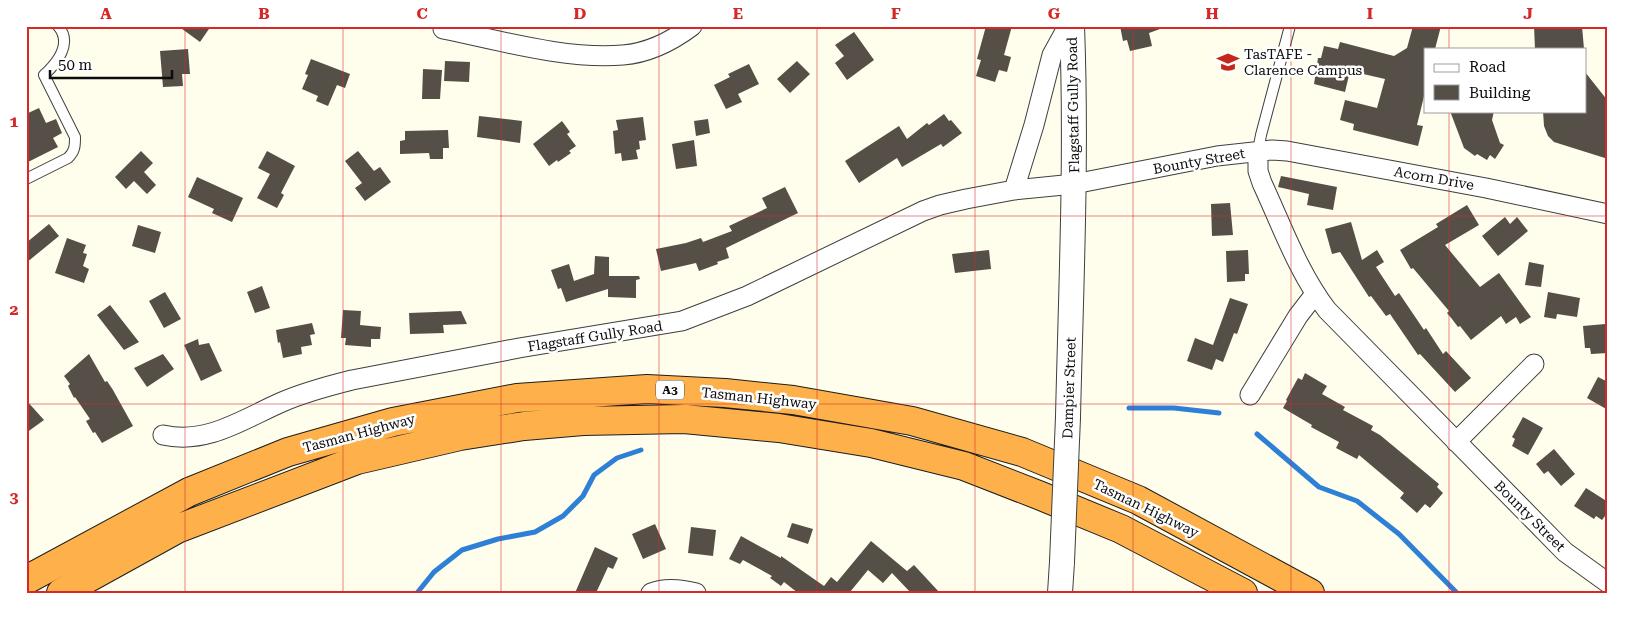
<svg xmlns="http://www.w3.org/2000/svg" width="1634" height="619" viewBox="0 0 1634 619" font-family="'Roboto Serif',serif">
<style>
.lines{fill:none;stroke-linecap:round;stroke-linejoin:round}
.stream{stroke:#2e7fd6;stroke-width:5}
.building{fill:#554f48}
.service-casing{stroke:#3f3f3f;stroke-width:12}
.minor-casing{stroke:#3f3f3f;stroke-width:21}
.tertiary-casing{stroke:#3f3f3f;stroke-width:26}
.motorway-casing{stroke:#1d1d1d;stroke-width:30}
.service{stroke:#fff;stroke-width:10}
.minor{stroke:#fff;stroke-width:19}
.tertiary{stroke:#fff;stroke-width:24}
.motorway{stroke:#feb14a;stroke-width:28}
.tertiary-bridge-casing{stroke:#3f3f3f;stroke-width:26;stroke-linecap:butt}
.tertiary-bridge{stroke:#fff;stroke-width:24}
.grid{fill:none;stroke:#d62828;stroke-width:1;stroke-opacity:0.55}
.labels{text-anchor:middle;stroke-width:5;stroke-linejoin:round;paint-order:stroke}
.shield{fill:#fff;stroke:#555;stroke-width:1}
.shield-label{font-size:12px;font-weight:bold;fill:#0c0c0c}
.poi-label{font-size:14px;fill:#0c0c0c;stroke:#fff;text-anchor:start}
.street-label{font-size:14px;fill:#0c0c0c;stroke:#fff}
.neatline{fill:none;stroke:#d62828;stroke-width:2}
.grid-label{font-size:16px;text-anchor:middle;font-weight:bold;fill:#d62828}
</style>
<rect width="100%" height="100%" fill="#fffdeb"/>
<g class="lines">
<path class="stream" d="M1129,408H1174L1219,413
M1257,434L1319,487L1357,501L1399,534L1457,593
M417,593L434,572L462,550L498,539L535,532L563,516L583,496L594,475L617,458L641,450"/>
</g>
<path class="building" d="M178,26H211L200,42Z
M986,26H1012L1004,55L1011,57L1007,72L999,70L995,82L976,76L981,60L977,59Z
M1120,26H1160V29L1149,33L1152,46L1130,51L1127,40L1123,41Z
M1413,26H1441L1435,49H1425V92L1417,125L1423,126L1418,146L1353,130L1354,124L1340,120L1345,100L1377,108L1385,79L1350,71L1345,92L1314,84L1318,58H1321L1324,46L1338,49L1340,42L1394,56L1407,48Z
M1534,26H1582L1584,49H1535Z
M854,32L874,60L847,80L835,63L844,56L835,45Z
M188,49L190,74H182L183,86L163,87L160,51Z
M311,59L350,74L345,88L337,85L328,106L316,101L318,96L302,89L308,75L305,74Z
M445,61L470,62L469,82L444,81Z
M797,61L810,74L790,93L777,79Z
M749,64L759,84L738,94L742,102L726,109L714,85L730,77L728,74Z
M423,69L442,70L440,99H422Z
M1585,72L1608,101V159L1554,142L1548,136L1544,126L1543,111H1585Z
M39,108L46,123L56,119L62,133L53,138L58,147L26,163V114Z
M1450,111H1494L1492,120L1500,143L1504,145L1495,159L1490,155L1487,160L1477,154L1475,156L1464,148Z
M944,114L949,121L951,120L962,133L943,147L941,144L902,167L897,158L859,183L845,161L899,126L907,139L927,123L929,125Z
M479,116L522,121L520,143L477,137Z
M643,117L646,140L639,141L640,149L636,150L638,159L622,161L621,153L615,154L613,131L618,130L616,120Z
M708,119L710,133L696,136L694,121Z
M562,121L570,132L567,134L576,146L569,151L571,153L558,162L557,160L549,166L533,144Z
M448,130L449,148H443V159H430L429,153L400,154V141L405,140V131Z
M694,140L697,166L676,169L672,144Z
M141,151L153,163L144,172L156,185L147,194L134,181L126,189L115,177Z
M267,151L295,166L281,193L284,195L277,208L257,198L270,174L258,168Z
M358,151L374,171L380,167L391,182L365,201L355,188L362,183L345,161Z
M1281,176L1337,187L1333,210L1307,205L1309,194L1278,187Z
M197,177L243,198L232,222L212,213L214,209L188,197Z
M785,187L798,213L726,248L729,258L717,262L718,264L699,271L696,263L661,271L656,249L686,243L701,238L703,242L732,231L729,226L767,208L762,198Z
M1230,203L1233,235L1212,236L1211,204Z
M1467,205L1479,225L1445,245L1480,287L1499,273L1531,317L1520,324L1516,317L1506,324L1501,316L1471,340L1460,326L1458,327L1452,319L1447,313L1449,311L1413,268L1411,269L1400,250L1438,227L1436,224Z
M1505,217L1510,224L1517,217L1528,231L1498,256L1482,236Z
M1351,222L1362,260L1377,250L1384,262L1376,267L1395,296L1399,293L1424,330L1426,328L1443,354L1446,351L1471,378L1455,392L1420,354L1418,355L1390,314L1386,316L1371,296L1369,297L1340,252L1332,254L1325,229Z
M49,224L59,236L26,263V243Z
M138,225L161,232L155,253L132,246Z
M67,238L86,245L83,253L87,254L83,266L89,269L84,283L55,273Z
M989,250L991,269L955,273L952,254Z
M1248,250L1249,274H1245V281L1227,282L1226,251Z
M595,256L609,257V276H639L640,279L636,280V298L608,297V289L566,302L561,288L558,289L551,270L569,264L574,281L594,274Z
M1529,262L1544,265L1541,287L1525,285Z
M262,286L270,308L255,313L247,292Z
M165,292L181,319L164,328L149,301Z
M1548,292L1580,298L1577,317L1557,314L1556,319L1544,317Z
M1230,298L1248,304L1237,334L1234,333L1223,362L1216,359L1212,370L1187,361L1195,338L1213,345Z
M110,305L139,342L124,350L97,315Z
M343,310L361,311L360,325L381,327L380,339H371V347L345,345L346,338H341Z
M461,311L467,324L443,325L444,333L410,334L409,313Z
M312,323L315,334L310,335L312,345L301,347L302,354L283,358L280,342L278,343L276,330Z
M1605,324L1608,353L1591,354L1590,348H1585L1583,326Z
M198,339L199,345L209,343L222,371L201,381L184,345Z
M89,354L105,382L107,381L113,390L133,426L102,443L95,432L93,433L86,421L90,419L75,397L74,398L68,386L70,384L64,376Z
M163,354L174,369L147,387L134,368Z
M1305,373L1327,386L1322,394L1345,407L1343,410L1373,426L1371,430L1380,435L1439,484L1437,487L1443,493L1430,508L1425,504L1417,513L1400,498L1404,493L1359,455L1357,459L1336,448L1339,442L1311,427L1312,425L1283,408L1287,401L1286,400L1298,378L1302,380Z
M1598,377L1608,382V410L1587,398Z
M26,400L44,420L26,433Z
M1523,417L1543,428L1528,455L1512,446L1515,439L1512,437Z
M1554,449L1575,474L1561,486L1548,471L1544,474L1536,464Z
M1586,488L1608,502V512L1602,520L1596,516L1594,519L1574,506Z
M792,523L813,529L808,544L787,537Z
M655,524L666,549L643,559L632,534Z
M691,527L716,530L713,556L688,553Z
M741,536L781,558V556L824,586L831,577L837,582L871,541L907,571L914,565L940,593H911L892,573L883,583L868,570L850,592L851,593H798L784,582L781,586L770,578L772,576L743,560L740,564L729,559Z
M595,547L618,558L613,569L608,567L596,593H575Z"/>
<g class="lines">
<g class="service-casing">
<path id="service" d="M1258,151L1261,135L1290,26
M26,179L68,158C75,151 75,146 75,137L44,75C57,63 73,43 58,26"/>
</g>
<g class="minor-casing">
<path id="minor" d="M443,29C498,40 567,60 623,55C648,53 672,41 692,26
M1258,151V171L1262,183C1282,226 1298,272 1327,310L1565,552L1608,583
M1014,190L1034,125L1052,55L1068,26
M1250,395L1298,316L1315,294
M163,435C207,445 243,419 282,402C305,392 328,386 352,380L519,348L682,321L747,296L923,211L940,205L966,199L1014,190L1074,184L1217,156L1272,150L1287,151L1486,188L1608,214
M1456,442L1534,364
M651,593C666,587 681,589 696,593"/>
</g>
<g class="tertiary-casing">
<path id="tertiary" d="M1068,417C1071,287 1077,156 1072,26
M1060,593L1062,562"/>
</g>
<g class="motorway-casing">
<path id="motorway" d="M26,580L189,492L288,452L393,422L517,398L647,389L725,393L793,400L912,421L1022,452L1138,500L1310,593
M61,593L177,529L357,460L460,436L524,426L583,421L684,419L779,428L871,443L964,466L1041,496L1121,529L1243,593"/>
</g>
<use href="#service" class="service"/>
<use href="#minor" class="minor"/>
<use href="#tertiary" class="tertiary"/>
<use href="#motorway" class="motorway"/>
<g class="tertiary-bridge-casing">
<path id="tertiary-bridge" d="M1062,562L1068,417"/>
</g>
<use href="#tertiary-bridge" class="tertiary-bridge"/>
</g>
<path class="grid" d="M185,26V593M343,26V593M501,26V593M659,26V593M817,26V593M975,26V593M1133,26V593M1291,26V593M1449,26V49M1449,111V593M26,216H1608M26,404H1608"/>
<defs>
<g id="university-bare" transform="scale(1.725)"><path d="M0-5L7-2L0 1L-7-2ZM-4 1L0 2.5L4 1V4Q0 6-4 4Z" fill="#c5271b" stroke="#fff" stroke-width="2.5" paint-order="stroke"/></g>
</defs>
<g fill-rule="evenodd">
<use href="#university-bare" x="1228" y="62"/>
</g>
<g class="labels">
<rect class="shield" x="656" y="380.5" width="28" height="19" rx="4"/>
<g class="shield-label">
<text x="670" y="394">A3</text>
</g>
<g class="poi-label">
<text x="1244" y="59">TasTAFE -<tspan x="1244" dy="16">Clarence Campus</tspan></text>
</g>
<g class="street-label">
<text transform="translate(1073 105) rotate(-91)" y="5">Flagstaff Gully Road</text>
<text transform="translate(1199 161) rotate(-10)" y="5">Bounty Street</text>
<text transform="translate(1434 178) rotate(10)" y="5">Acorn Drive</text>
<text transform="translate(595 336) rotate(-9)" y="5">Flagstaff Gully Road</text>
<text transform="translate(1069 388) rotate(-88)" y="5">Dampier Street</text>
<text transform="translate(759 398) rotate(6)" y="5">Tasman Highway</text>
<text transform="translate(359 433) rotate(-15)" y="5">Tasman Highway</text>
<text transform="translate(1146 508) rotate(26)" y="5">Tasman Highway</text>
<text transform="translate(1530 516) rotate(45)" y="5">Bounty Street</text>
</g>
</g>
<rect width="1634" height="619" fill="none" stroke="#ffffff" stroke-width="55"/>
<rect x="1424" y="48" width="162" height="65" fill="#ffffff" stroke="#9e9e9e"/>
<rect x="1434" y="64" width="25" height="8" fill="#ffffff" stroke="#9e9e9e"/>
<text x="1469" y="72" font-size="15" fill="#0c0c0c">Road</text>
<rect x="1434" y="85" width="25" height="15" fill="#554f48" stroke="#9e9e9e"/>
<text x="1469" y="98" font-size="15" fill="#0c0c0c">Building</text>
<path d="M50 70v8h122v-8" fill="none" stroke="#0c0c0c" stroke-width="2.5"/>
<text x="58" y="70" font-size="15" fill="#0c0c0c" stroke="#ffffff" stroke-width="4" paint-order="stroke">50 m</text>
<rect x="28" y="28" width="1578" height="564" class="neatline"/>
<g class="grid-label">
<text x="106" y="19">A</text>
<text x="264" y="19">B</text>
<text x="422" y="19">C</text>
<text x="580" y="19">D</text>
<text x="738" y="19">E</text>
<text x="896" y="19">F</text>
<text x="1054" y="19">G</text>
<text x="1212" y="19">H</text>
<text x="1370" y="19">I</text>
<text x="1528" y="19">J</text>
<text x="14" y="127">1</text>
<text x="14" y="315">2</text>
<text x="14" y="503">3</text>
</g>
</svg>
